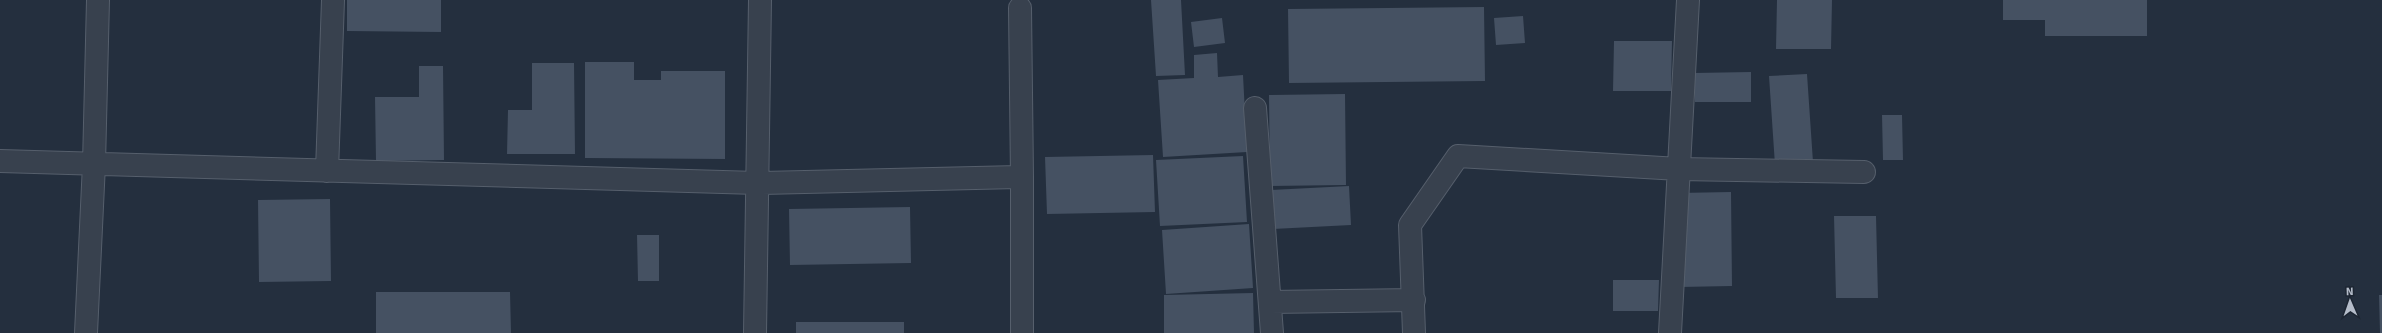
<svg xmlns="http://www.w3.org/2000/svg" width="2382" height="333" viewBox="0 0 2382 333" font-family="Signika,sans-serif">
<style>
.building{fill:#455162}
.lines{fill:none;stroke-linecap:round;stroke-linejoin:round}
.street-casing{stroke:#565f6c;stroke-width:24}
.street{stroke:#38414e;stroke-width:22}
</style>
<rect width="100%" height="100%" fill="#242f3e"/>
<path class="building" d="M347,0H441V32L347,31Z
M1151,0H1181L1185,75L1156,76Z
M1777,0H1832L1831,49H1776Z
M2003,0H2147V36H2045V20H2003Z
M1484,7L1485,81L1289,83L1288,9Z
M1523,16L1525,43L1496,45L1494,18Z
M1222,18L1225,43L1194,47L1191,22Z
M1614,41H1672L1671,91H1613Z
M1217,53L1218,77L1243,75L1247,152L1163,157L1158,80L1194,78V55Z
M585,62H634V80H661V71H725V159L585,158Z
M532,63H574L575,154H507L508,110H532Z
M419,66H443L444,160L376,161L375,97H419Z
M1751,72V102H1695L1694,73Z
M1807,74L1813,162L1775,165L1769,76Z
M1345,94L1346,185L1270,186L1269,95Z
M1882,115H1902L1903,160H1883Z
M1153,155L1155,212L1047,214L1045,157Z
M1243,156L1247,222L1160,226L1156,160Z
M1349,186L1351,225L1273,229L1271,190Z
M1731,192L1732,286L1680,287L1678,193Z
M330,199L331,281L259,282L258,200Z
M910,207L911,263L790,265L789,209Z
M1834,216H1876L1878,298H1836Z
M1249,224L1253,288L1166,294L1162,230Z
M637,235H659V281H638Z
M1613,280H1659L1658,311H1613Z
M376,292H510L511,333H376Z
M1253,293L1254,333H1164V295Z
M2379,295H2382V333H2380Z
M796,322H904V333H796Z"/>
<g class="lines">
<g class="street-casing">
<path id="street" d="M1020,8L1022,177
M1255,108L1272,333
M0,161L757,183L1022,177V333
M327,171L333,0
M1270,302L1414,300
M86,333L94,164L98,0
M755,333L760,0
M1414,333L1410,225L1458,156L1679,169L1864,172
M1670,333L1688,0"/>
</g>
<use href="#street" class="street"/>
</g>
<g transform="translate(2350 301) rotate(358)" stroke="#1d2633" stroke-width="3" paint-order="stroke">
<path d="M0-3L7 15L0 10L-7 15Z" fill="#b4bcc9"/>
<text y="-6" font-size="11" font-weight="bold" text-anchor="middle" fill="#b4bcc9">N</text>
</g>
</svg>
